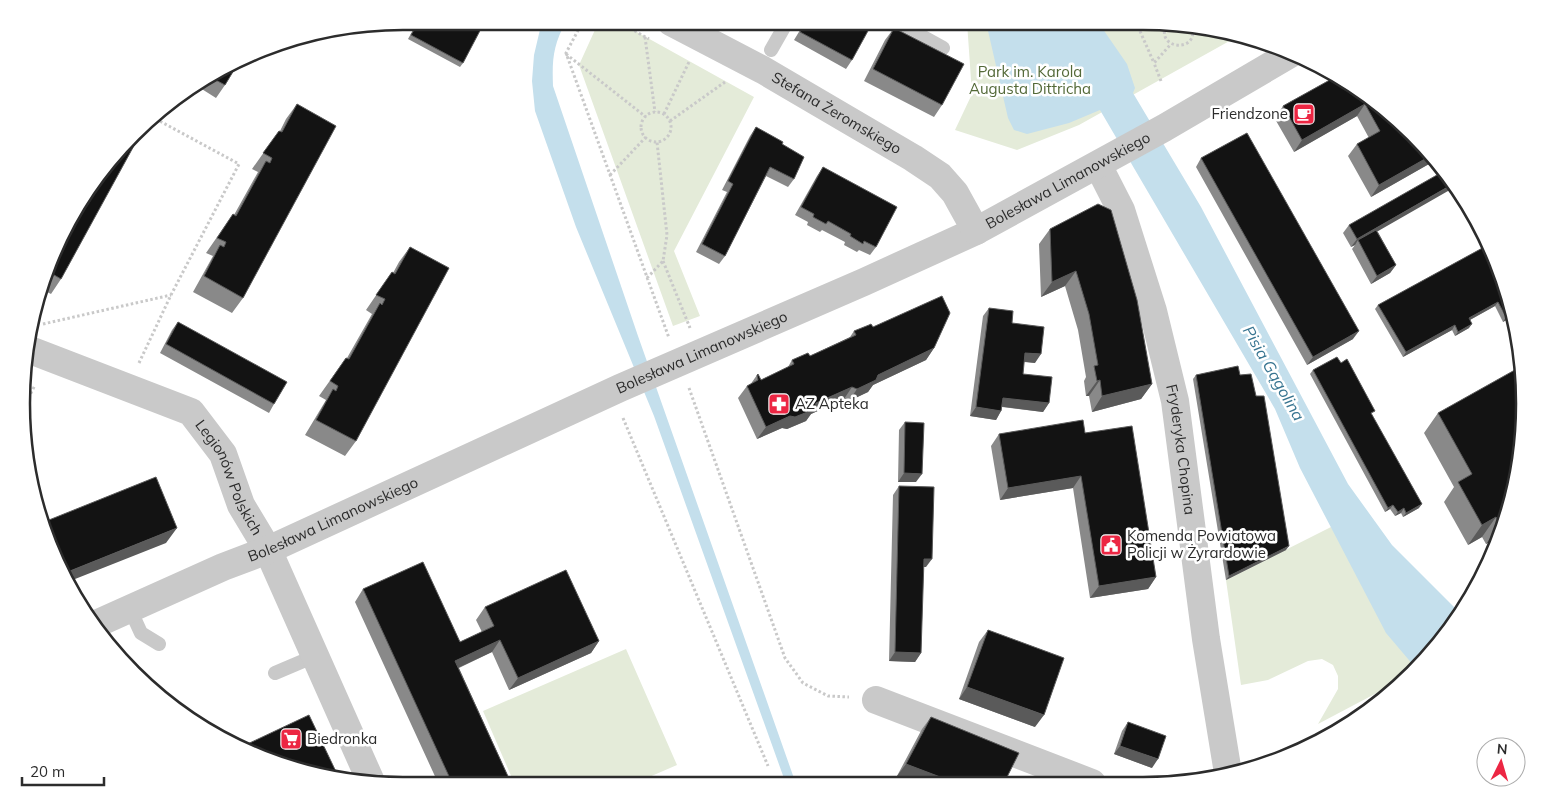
<svg xmlns="http://www.w3.org/2000/svg" width="1546" height="807" viewBox="0 0 1546 807" font-family="Mulish,sans-serif">
<style>
.green{fill:#e4ebd9}
.water{fill:#c4dfec}
.lines{fill:none;stroke-linecap:round;stroke-linejoin:round}
.path{stroke:#c9c9c9;stroke-width:3;stroke-dasharray:2.5 2.5;stroke-linecap:butt}
.service{stroke:#c9c9c9;stroke-width:14}
.minor{stroke:#c9c9c9;stroke-width:28}
.tertiary{stroke:#c9c9c9;stroke-width:28}
.wall{fill:#898989}
.shaded-wall{fill:#5a5a5a}
.building{fill:#131313;stroke:#5a5a5a}
.labels{text-anchor:middle;stroke-width:5;stroke-linejoin:round;paint-order:stroke}
.park-label{font-size:15px;fill:#536938;stroke:#fff}
.street-label{font-size:15px;fill:#2c2c2c;stroke:#fff}
.poi-label{font-size:15px;fill:#2c2c2c;stroke:#fff;text-anchor:start}
.water-label{font-size:16px;font-style:italic;fill:#387591;stroke:#fff}
.rim{fill:none;stroke:#2c2c2c;stroke-width:2.5}
</style>
<rect width="100%" height="100%" fill="#fff"/>
<path class="green" d="M599,21H617L754,97L674,251L700,316L673,326L579,65Z
M967,22H1167L1242,34L1079,125L1017,150L955,130L972,94Z
M1331,527L1414,665L1418,667L1407,677L1318,724L1338,689V676L1333,665L1322,659L1308,661L1268,680L1241,685L1226,580Z
M626,649L677,765L633,784L515,785L483,711Z"/>
<path class="water" d="M542,21H566C553,46 552,59 553,86L638,336L796,784H786L654,416L576,227L535,111L532,81L534,55Z
M986,22H1098L1127,64L1135,88L1133,93L1201,207L1348,484L1392,545L1459,612L1430,655L1418,667L1414,666L1386,633L1300,468L1275,409L1100,110L1069,123L1027,134L1014,130L1008,118Z"/>
<g class="lines">
<path class="path" d="M583,21L566,53L669,338
M617,21L649,39
M1136,22L1154,63
M1168,22C1151,49 1200,55 1192,26
M645,37L655,112
M566,54L646,117
M1161,81L1154,63L1171,44
M641 127a15 15 0 1 1 30 0a15 15 0 1 1-30 0Z
M664,114L689,62
M670,121L725,82
M610,175L646,137
M663,261L690,328
M647,278L663,261L667,235L657,142
M43,324L171,295
M139,363L171,295L239,164L154,118
M689,388L785,658L803,683L828,696L849,697
M24,407L35,385
M623,418L768,766"/>
<path class="service" d="M896,22L943,48
M771,50L787,22
M130,609L141,633L159,644
M275,673L315,656"/>
<g class="minor">
<path id="s1" d="M1098,165L1121,210L1153,311L1175,401L1206,639L1228,773"/>
<path id="s2" d="M30,350L191,412L223,454L241,505L268,550L372,784"/>
<path id="s3" d="M96,624L223,567L268,550L620,388L864,282L976,231"/>
<path d="M876,700L1092,783"/>
</g>
<path class="tertiary" id="s4" d="M671,22L763,70L913,158L940,176L955,193L976,231L1164,128L1292,53"/>
</g>
<path class="wall" d="M418,21H481L463,63L460,67L408,39Z
M805,22H856L852,60L846,69L794,40Z
M894,28L942,105L934,117L864,81L885,40Z
M237,65L225,85L216,98L197,86Z
M1337,76L1430,152L1436,160L1371,197L1348,156L1357,144L1369,138L1357,116L1294,152L1275,119L1283,106Z
M297,104L243,298L232,313L193,292L213,256L206,253L233,214L234,215L258,172L252,169L279,131H280L286,119Z
M756,127L782,144L794,179L788,187L766,176L725,256L719,264L696,252L727,192L722,190L750,136Z
M1201,158L1353,339L1307,365L1196,167Z
M823,167L876,247L870,255L859,250L857,252L844,245L845,242L822,230L820,232L807,225L808,222L795,215L817,176Z
M86,191L61,279L51,294L41,289Z
M1349,225L1378,232L1396,265L1390,273L1371,284L1352,249L1355,245L1351,247L1343,233Z
M1050,229L1152,384L1141,399L1092,412L1089,396H1086L1084,381L1086,377L1078,330L1065,286L1041,297L1039,244Z
M1488,245L1513,316L1503,322L1495,306L1470,320L1469,328L1455,336L1452,330L1403,357L1375,309L1378,305Z
M410,247L356,441L345,456L305,435L326,400L319,396L346,358H347L372,314L366,310L392,272L393,273L399,262Z
M989,308L1012,323L1035,363L1024,362L1023,374L1049,403L1043,412L1002,407L1001,411L996,420L970,416L983,316Z
M178,322L274,404L269,413L160,353L172,330Z
M873,327L934,348L926,360L873,385L868,392L849,401L844,399L811,414L806,421L787,429L782,428L757,439L738,398L747,386L750,385L757,375L761,380L788,367L792,360L810,356L850,337L854,331Z
M1313,370L1372,415L1419,508L1403,517L1401,513L1395,516L1390,509L1385,512L1310,374Z
M1196,375L1286,550L1226,580L1193,379Z
M1438,413L1512,503L1499,537L1486,544L1482,537L1468,545L1444,502L1454,487L1424,433Z
M905,422L916,482H898L899,430Z
M1085,433L1156,577L1148,589L1090,598L1073,488L1000,500L991,446L999,434Z
M899,486L926,567H923L921,653L915,662L889,661L893,495Z
M363,589L460,642L482,632L476,620L485,607L599,641L591,653L509,690L492,652L459,668L512,785H439L355,602Z
M988,630L1035,727L959,699L979,642Z
M931,717L1004,783L897,776L922,729Z
M1128,722L1152,768L1114,754L1122,731Z"/>
<path class="shaded-wall" d="M1365,104L1357,116L1294,152L1302,140Z
M1432,155L1436,160L1371,197L1379,185Z
M1453,184L1455,187L1359,242L1358,240L1355,245L1351,247L1357,239Z
M1396,265L1390,273L1371,284L1377,276Z
M1076,271L1065,286L1041,297L1052,282Z
M1498,302L1495,306L1466,322L1469,318Z
M1512,314L1513,316L1503,322L1506,317Z
M1472,324L1469,328L1455,336L1458,332Z
M1455,325L1452,330L1403,357L1406,352Z
M1359,331L1353,339L1307,365L1313,357Z
M934,348L926,360L873,385L868,392L849,401L857,389L878,375Z
M1025,353L1041,354L1035,363L1019,361Z
M1100,380L1089,396H1086L1097,381Z
M1152,384L1141,399L1092,412L1102,396Z
M852,387L844,399L811,414L806,421L787,429L782,428L757,439L766,427Z
M1003,398L1049,403L1043,412L997,406Z
M976,407L1001,411L996,420L970,416Z
M904,473L922,474L916,482H898Z
M1081,476L1073,488L1000,500L1008,488Z
M1422,504L1419,508L1403,517L1406,513Z
M1393,505L1390,509L1385,512L1388,508Z
M1404,508L1401,513L1395,516L1398,512Z
M1496,517L1482,537L1468,545L1482,525Z
M1504,522L1499,537L1486,544L1500,524Z
M177,528L166,543L70,581L65,573Z
M1289,546L1286,550L1226,580L1229,576Z
M924,559H932L926,567H918Z
M1156,577L1148,589L1090,598L1099,586Z
M500,640L492,652L447,673L455,661Z
M599,641L591,653L509,690L518,678Z
M895,652L921,653L915,662L889,661Z
M967,687L1044,715L1035,727L959,699Z
M1120,746L1158,759L1152,768L1114,754Z
M906,764L956,783H917L897,776Z"/>
<path class="building" d="M419,21H481L484,23L463,63L411,35Z
M806,22H856L869,29L852,60L800,32Z
M894,28L964,64L942,105L873,69Z
M237,65L225,85L212,78Z
M1337,76L1375,100L1430,152L1432,155L1379,185L1357,144L1380,131L1365,104L1302,140L1283,106Z
M297,104L336,126L243,298L204,276L220,245L224,247L226,242L217,238L233,214L236,216L266,161L270,163L272,158L263,153L279,131L282,132Z
M756,127L783,142L782,144L804,157L794,179L770,167L725,256L702,244L733,184L728,181Z
M142,131L61,279L49,272L86,191Z
M1247,133L1359,331L1313,357L1201,158Z
M823,167L897,207L876,247L864,241L863,244L850,236L851,234L828,221L826,224L813,217L814,214L801,207Z
M1444,171L1453,184L1357,239L1349,225Z
M1098,204L1111,210L1137,300L1152,384L1102,396L1100,380L1097,381L1094,366L1098,365L1089,314L1076,271L1052,282L1050,229Z
M1376,230L1396,265L1377,276L1358,240Z
M1488,245L1505,281L1512,314L1506,317L1498,302L1469,318L1472,324L1458,332L1455,325L1406,352L1378,305Z
M410,247L449,268L356,441L316,420L333,389L336,391L338,386L330,381L346,358L349,359L380,303L382,305L385,299L376,295L392,272L395,274Z
M942,296L950,313L934,348L878,375L876,380L857,389L852,387L816,403L815,409L795,417L790,416L766,427L747,386L758,380L757,375L758,374L761,380L794,364L792,360L808,353L810,356L856,335L854,331L869,325L871,324L873,327Z
M989,308L1013,311L1012,323L1044,327L1041,354L1025,353L1023,374L1052,377L1049,403L1003,398L1001,411L976,407Z
M178,322L287,382L274,404L166,344Z
M1337,357L1341,363L1347,359L1375,411L1371,413L1422,504L1406,513L1404,508L1398,512L1393,505L1388,508L1313,370Z
M1238,366L1240,375L1251,374L1256,396H1264L1289,546L1229,576L1196,375Z
M1522,366L1524,429L1512,503L1504,522L1500,524L1496,517L1482,525L1458,482L1472,474L1438,413Z
M1083,420L1085,433L1132,426L1156,577L1099,586L1081,476L1008,488L999,434Z
M905,422L924,423L922,474L904,473Z
M156,477L177,528L65,573L50,550L44,522Z
M899,486L934,487L932,559H924L921,653L895,652Z
M423,562L460,642L494,626L485,607L566,570L599,641L518,678L500,640L455,661L512,785H453L363,589Z
M988,630L1064,658L1044,715L967,687Z
M309,715L339,778L305,773L239,748Z
M931,717L1019,753L1004,783H956L906,764Z
M1128,722L1166,736L1158,759L1120,746Z
M875,778L885,783H873Z
M1045,780L1052,783H1044Z"/>
<defs>
<g id="cafe-square" transform="scale(1.125)"><rect x="-9" y="-9" width="18" height="18" rx="4" fill="#ec2643" stroke="#fff"/><path d="M-5.5-4.5H6V0H3Q3 3.5 0 3.5H-2.5Q-5.5 3.5-5.5 0ZM3-3.2v2h1.7v-2ZM-6 4.5H4V6H-6Z" fill="#fff"/></g>
<g id="pharmacy-square" transform="scale(1.125)"><rect x="-9" y="-9" width="18" height="18" rx="4" fill="#ec2643" stroke="#fff"/><path d="M-2-6h4v4h4v4h-4v4h-4v-4h-4v-4h4Z" fill="#fff"/></g>
<g id="civic-square" transform="scale(1.125)"><rect x="-9" y="-9" width="18" height="18" rx="4" fill="#ec2643" stroke="#fff"/><path d="M-.6-6.5H3V-4.5H.6V-3L4-1V1h2V6H-6V1h2V-1L-.6-3ZM-1.2 2.5V6h2.4V2.5Z" fill="#fff"/></g>
<g id="supermarket-square" transform="scale(1.125)"><rect x="-9" y="-9" width="18" height="18" rx="4" fill="#ec2643" stroke="#fff"/><path d="M-6-5.5h2.5l.6 2H6L4.5 2H-2.5L-4.4-4H-6ZM-1.5 3.2a1.3 1.3 0 1 0 .1 0ZM3 3.2a1.3 1.3 0 1 0 .1 0Z" fill="#fff"/></g>
</defs>
<g fill-rule="evenodd">
<use href="#cafe-square" x="1304" y="114"/>
<use href="#pharmacy-square" x="779" y="404"/>
<use href="#civic-square" x="1111" y="545"/>
<use href="#supermarket-square" x="291" y="739"/>
</g>
<g class="labels">
<g class="park-label">
<text x="1030" y="77">Park im. Karola<tspan x="1030" dy="17">Augusta Dittricha</tspan></text>
</g>
<g class="street-label">
<text dy="5" stroke="none"><textPath href="#s4" startOffset="189">Stefana Żeromskiego</textPath></text>
<text dy="5" stroke="none"><textPath href="#s4" startOffset="481">Bolesława Limanowskiego</textPath></text>
<text dy="5" stroke="none"><textPath href="#s3" startOffset="664">Bolesława Limanowskiego</textPath></text>
<text dy="5" stroke="none"><textPath href="#s1" startOffset="298">Fryderyka Chopina</textPath></text>
<text dy="5" stroke="none"><textPath href="#s2" startOffset="249">Legionów Polskich</textPath></text>
<text dy="5" stroke="none"><textPath href="#s3" startOffset="259">Bolesława Limanowskiego</textPath></text>
</g>
<g class="poi-label">
<text x="1288" y="119" text-anchor="end">Friendzone</text>
<text x="795" y="409">AZ Apteka</text>
<text x="1127" y="541">Komenda Powiatowa<tspan x="1127" dy="17">Policji w Żyrardowie</tspan></text>
<text x="307" y="744">Biedronka</text>
</g>
<g class="water-label">
<text transform="translate(1274 373) rotate(60)" y="6">Pisia Gągolina</text>
</g>
</g>
<path d="M0 0H1546V807H0ZM403 30H1143A373 373 0 0 1 1516 403V404A373 373 0 0 1 1143 777H403A373 373 0 0 1 30 404V403A373 373 0 0 1 403 30Z" fill="#fff" fill-rule="evenodd"/>
<path class="rim" d="M403 30H1143A373 373 0 0 1 1516 403V404A373 373 0 0 1 1143 777H403A373 373 0 0 1 30 404V403A373 373 0 0 1 403 30Z"/>
<g transform="translate(1501 762) rotate(5)"><circle r="24" fill="#ffffff" stroke="#ababab"/>
<path d="M0-4L9 19L0 12L-9 19Z" fill="#ec2643"/>
<text y="-8" font-size="14" font-weight="bold" text-anchor="middle" fill="#2c2c2c">N</text>
</g>
<path d="M22 777v8h82v-8" fill="none" stroke="#2c2c2c" stroke-width="2.5"/>
<text x="30" y="777" font-size="15" fill="#2c2c2c" stroke="#ffffff" stroke-width="4" paint-order="stroke">20 m</text>
</svg>
